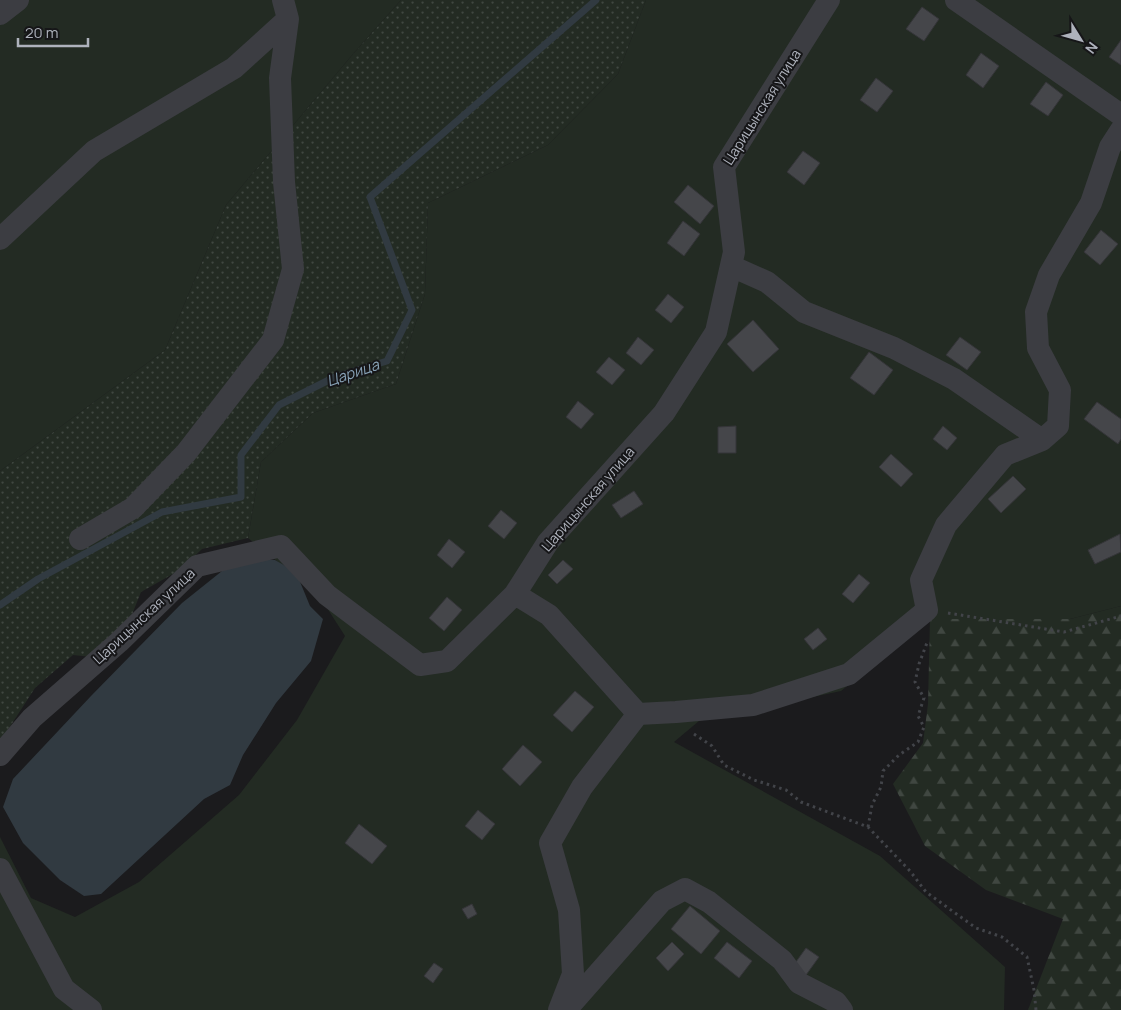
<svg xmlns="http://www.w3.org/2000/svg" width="1121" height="1010" viewBox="0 0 1121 1010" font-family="Manrope,sans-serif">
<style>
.grass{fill:url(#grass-dots)}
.forest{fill:url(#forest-firs)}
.green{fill:#232b23}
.water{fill:#313a41}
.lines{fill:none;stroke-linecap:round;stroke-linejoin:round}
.stream{stroke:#313a41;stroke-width:7}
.building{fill:#45464a;stroke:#353539}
.path{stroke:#424449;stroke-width:3;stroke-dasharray:2.5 4;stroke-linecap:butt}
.minor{stroke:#3c3d42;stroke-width:22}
.labels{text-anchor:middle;stroke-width:4;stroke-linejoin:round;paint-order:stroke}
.street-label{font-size:14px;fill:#aeb2bc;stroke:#161618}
.water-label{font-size:15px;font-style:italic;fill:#87a1b5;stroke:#161618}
</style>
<defs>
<pattern id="grass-dots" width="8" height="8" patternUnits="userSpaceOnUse" patternTransform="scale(1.25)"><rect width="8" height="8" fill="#232b23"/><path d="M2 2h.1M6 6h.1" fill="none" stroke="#404741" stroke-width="1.8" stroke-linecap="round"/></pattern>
<pattern id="forest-firs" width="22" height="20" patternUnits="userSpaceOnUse" patternTransform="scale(1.25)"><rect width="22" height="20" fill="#232b23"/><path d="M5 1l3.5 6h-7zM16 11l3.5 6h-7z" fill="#404741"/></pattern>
</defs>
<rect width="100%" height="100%" fill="#1b1b1d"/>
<path class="grass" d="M401,0H646L618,74L548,145L428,203L425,294L396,384L313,413L261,462L248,538L202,549L180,570L141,592L131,617L92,657L73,655L35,688L0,742V471L165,350L226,205L353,54Z"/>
<path class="forest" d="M1121,606V1010H1028L1063,919L986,890L925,846L893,784L923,743L928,704L930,619H1070Z"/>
<path class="green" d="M0,0H401L353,54L226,205L165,350L0,471Z
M646,0H1121V606L1070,619H930L841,691L699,721L674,742L880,856L1005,967L1004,1010H0V837L31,898L75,917L139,882L239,795L297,720L345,636L318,594L248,538L261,462L313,413L396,384L425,294L428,203L548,145L618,74Z"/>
<path class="water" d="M251,558L275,560L296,572L310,606L323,619L311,661L276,703L243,755L230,785L204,799L101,894L84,896L60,880L23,843L3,807L13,779L91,696L182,603L227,567Z"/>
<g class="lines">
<path class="stream" d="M0,605L38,579L162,512L241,497V455L279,405L335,377L387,361L412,310L370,197L596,0"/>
</g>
<path class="building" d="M922,7L939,19L924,41L906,29Z
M1121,40V65L1109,57Z
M981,53L999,66L983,88L966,75Z
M876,78L893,91L877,112L860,100Z
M1046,82L1063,95L1048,116L1030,104Z
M803,151L820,163L804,185L787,172Z
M688,185L714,206L700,224L674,202Z
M683,221L700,234L684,256L667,243Z
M1101,230L1118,244L1100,265L1084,252Z
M668,294L684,307L671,323L655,310Z
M753,320L779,349L753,372L727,344Z
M638,337L654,350L641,365L626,353Z
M960,337L981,352L967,370L946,355Z
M869,352L893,370L874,395L850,378Z
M609,357L625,370L612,385L596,372Z
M578,401L594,414L581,429L566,417Z
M1097,402L1121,419V439L1118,444L1084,419Z
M736,426V453H718V427Z
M943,426L957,438L947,450L933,439Z
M891,454L913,474L901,487L879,467Z
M1013,476L1026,489L1001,513L988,499Z
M634,491L643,504L621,518L612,505Z
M501,510L517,523L504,539L488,526Z
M1120,534L1121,552L1095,564L1088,550Z
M449,539L465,552L452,568L437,555Z
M563,560L573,569L557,584L548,575Z
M859,574L870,583L853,603L842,594Z
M447,597L462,610L444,631L429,618Z
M818,628L827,639L813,650L804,639Z
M575,691L594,707L572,732L553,715Z
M523,745L542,762L520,786L502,769Z
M478,810L495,824L482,840L465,826Z
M359,824L387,846L372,864L345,843Z
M472,904L477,914L468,919L462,909Z
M690,906L720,931L701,954L671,929Z
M672,942L684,954L668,971L656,958Z
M727,942L752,961L739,978L714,958Z
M806,948L819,957L806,975L793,966Z
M434,963L443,969L433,983L424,976Z"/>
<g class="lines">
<path class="path" d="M948,613L1064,632L1121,616
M694,734L712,746L724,765L754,780L786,790L801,802L868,827L910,871L926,892L976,928L1002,937L1027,957L1034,990L1036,1010
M868,827L872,805L881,787L883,771L899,755L918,742L924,727L918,716L924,698L915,682L919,664L928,640"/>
<path class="minor" d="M956,0L1121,115
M0,14L18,0
M0,239L94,151L234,68L288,19
M731,266L767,282L804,312L894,348L954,379L1042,440
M80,539L133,508L186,453L273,340L293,269L284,182L280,78L288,19L283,0
M515,594L549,615L638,714
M0,755L32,718L119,642L197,566L281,546L327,595L420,665L447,661L515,594L548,542L664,413L716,332L734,252L724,167L829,0
M0,869L64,989L91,1010
M559,1010L573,974L569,910L550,843L582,787L638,714L676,712L753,705L849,674L927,610L921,580L946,525L1005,455L1042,440L1058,426L1060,390L1038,348L1036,312L1049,275L1091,203L1110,147L1121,130
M566,1010L662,901L685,889L709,902L782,960L799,983L836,1002L842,1010"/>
</g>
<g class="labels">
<g class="street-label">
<text transform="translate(762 107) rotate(-58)" y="5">Царицынская улица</text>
<text transform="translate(588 499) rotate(-49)" y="5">Царицынская улица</text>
<text transform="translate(144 616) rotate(-43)" y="5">Царицынская улица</text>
</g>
<g class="water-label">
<text transform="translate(353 373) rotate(-19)" y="5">Царица</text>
</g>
</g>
<g transform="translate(1081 40) rotate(127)" stroke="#161618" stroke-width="4" paint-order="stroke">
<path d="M0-4L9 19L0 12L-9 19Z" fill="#aeb2bc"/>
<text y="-8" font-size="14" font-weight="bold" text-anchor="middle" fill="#aeb2bc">N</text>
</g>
<path d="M18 38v8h70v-8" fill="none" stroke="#aeb2bc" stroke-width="2.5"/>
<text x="25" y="38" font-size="15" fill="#aeb2bc" stroke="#161618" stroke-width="4" paint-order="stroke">20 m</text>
</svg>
